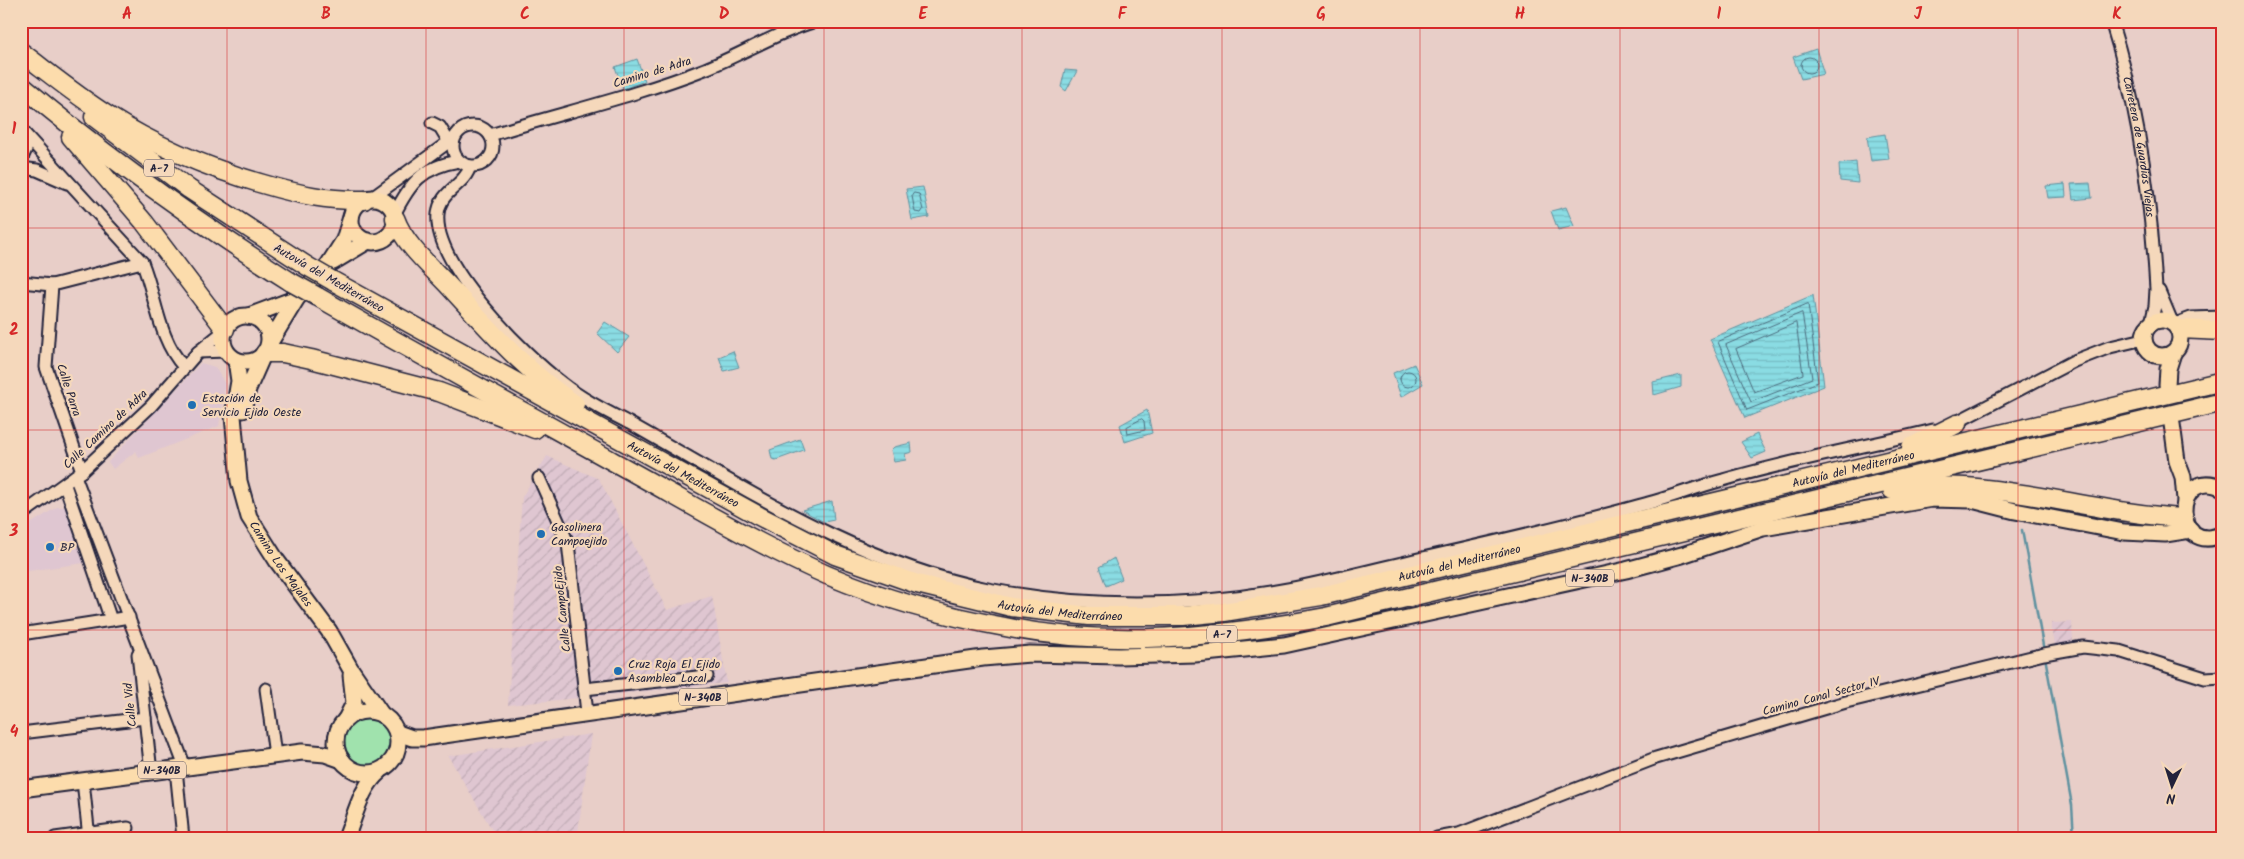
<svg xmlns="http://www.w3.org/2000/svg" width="2244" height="859" viewBox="0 0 2244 859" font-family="Kalam,sans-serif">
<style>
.built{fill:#dfc6d1}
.industrial{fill:url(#industrial-furrows)}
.green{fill:#a0e2ad;stroke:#618274}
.water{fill:url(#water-rules);stroke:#6092a0}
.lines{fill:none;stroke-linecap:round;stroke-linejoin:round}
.shore{stroke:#4c6c7e;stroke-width:1}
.stream{stroke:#6092a0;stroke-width:2.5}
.minor-casing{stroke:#22223b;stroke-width:15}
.major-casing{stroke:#22223b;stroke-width:19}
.highway-casing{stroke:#22223b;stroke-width:21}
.minor{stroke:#f5d8bb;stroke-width:11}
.major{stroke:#fcdcac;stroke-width:15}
.highway{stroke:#fcdcac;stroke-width:18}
.highway-bridge-casing{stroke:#22223b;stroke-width:21;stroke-linecap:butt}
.highway-bridge{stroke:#fcdcac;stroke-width:18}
.grid{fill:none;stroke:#d62828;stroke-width:1;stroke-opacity:0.55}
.poi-dot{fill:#1f6fb2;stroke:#f5d8bb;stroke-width:2}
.labels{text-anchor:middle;stroke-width:4.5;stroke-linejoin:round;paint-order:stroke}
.shield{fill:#f5d8bb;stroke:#615961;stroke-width:1}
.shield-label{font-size:11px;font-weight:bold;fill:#22223b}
.street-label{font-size:12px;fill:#22223b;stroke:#f5d8bb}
.poi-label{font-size:12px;fill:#22223b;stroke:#f5d8bb;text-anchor:start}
.neatline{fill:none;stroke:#d62828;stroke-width:2}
.grid-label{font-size:16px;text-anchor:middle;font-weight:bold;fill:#d62828}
</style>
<defs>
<pattern id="industrial-furrows" width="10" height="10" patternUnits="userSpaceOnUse" patternTransform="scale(1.25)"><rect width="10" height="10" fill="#dfc6d1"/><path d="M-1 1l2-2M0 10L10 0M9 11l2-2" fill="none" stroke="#bfaab4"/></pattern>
<pattern id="water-rules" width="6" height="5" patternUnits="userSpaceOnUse" patternTransform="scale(1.25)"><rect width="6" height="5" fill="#8adce3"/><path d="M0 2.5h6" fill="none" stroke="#77bcc4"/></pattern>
</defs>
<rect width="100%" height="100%" fill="#e8cec8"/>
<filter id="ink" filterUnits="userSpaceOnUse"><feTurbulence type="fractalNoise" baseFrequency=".02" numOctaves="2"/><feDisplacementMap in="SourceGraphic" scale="10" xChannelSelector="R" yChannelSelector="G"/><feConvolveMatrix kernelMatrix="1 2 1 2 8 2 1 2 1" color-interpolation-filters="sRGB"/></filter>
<g filter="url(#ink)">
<path class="built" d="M201,363L215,367L225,384L219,426L139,458L136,451L113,469L108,462Z
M57,507H65L84,563L21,572V530Z"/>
<path class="industrial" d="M547,456L599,479L667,610L712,596L727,683L508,705L522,497Z
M2072,622L2073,642L2055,645L2051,623Z
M591,734L578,832H603L605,838H497L448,756Z"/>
<path class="green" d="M344 743a24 24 0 1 1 48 0a24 24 0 1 1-48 0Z"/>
<path class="water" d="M1816,49L1824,74L1801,79L1793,57Z
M637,59L645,81L623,89L615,67Z
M1065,70L1077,71L1066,91L1061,87Z
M1885,134L1889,159L1871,161L1867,137Z
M1856,162L1858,183L1840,181L1839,164Z
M2090,183L2092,198L2073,200L2071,184Z
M2065,184L2066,197L2048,198L2046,186Z
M923,187L929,217L912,220L906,189Z
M1566,207L1574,226L1558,230L1551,211Z
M1813,295L1824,386L1745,418L1710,339Z
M605,322L629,337L617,352L597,333Z
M733,351L739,367L724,371L719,357Z
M1414,364L1423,384L1401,397L1393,373Z
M1681,375V387L1654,395L1653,382Z
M1147,410L1152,433L1125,442L1120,425Z
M1757,434L1766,452L1752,458L1741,442Z
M800,439L804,450L776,460L772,459L770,450Z
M911,443L912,452L905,454L906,460L894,462L891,450L894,447Z
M832,501L834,520L824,522L802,510Z
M1114,558L1122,579L1106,586L1099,567Z"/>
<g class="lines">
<path class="shore" d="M1801 65a8 8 0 1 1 16 0a8 8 0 1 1-16 0Z
M914,193L919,194L923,210L921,213L915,212L912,196Z
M1808,304L1818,382L1747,410L1718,342Z
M1802,313L1812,378L1751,402L1726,345Z
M1796,323L1803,374L1754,392L1736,349Z
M1400 379a8 8 0 1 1 16 0a8 8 0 1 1-16 0Z
M1142,419L1144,421L1145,430L1128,434L1127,427Z"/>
<path class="stream" d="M2022,530L2044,651
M2045,657L2072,805L2074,838"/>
<g class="minor-casing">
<g id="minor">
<path id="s1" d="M2111,21C2139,109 2151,198 2156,289L2155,306L2151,323"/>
<path d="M432,123L440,127L449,142"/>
<circle cx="473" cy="146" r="20"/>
<path d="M24,133L142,262C156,296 158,339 184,367"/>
<path d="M490,135C561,113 636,96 705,69C743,54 775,33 816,21"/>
<path d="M21,160L27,147L24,133"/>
<path d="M470,166C465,186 440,190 438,214C433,264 524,354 562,383C582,399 606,411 629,423C743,487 858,563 988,589C1086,608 1189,607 1288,589C1330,581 1372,570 1414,560C1490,543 1566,526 1641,505C1669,498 1696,487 1723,480C1792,460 1864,447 1933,430"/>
<path d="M21,168L37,170L67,183"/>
<path d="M372,198L454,138"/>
<path d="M394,215C410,183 422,167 459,161"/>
<path d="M21,282L52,285L142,262"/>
<path d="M52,285L46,367L82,471"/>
<path d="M2159,291L2172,322"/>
<path d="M2175,324L2191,318L2223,317"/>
<path d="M198,352L226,351"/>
<path d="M1951,425L2074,361L2110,347L2144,339"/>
<path d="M75,476L185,767"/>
<path d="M539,478L568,543L587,713"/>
<path d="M65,485L111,620L129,617"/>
<path d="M21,515L82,471L151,406L198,352L224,331"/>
<path d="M21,634L111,620"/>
<path d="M138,654L151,772"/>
<path d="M266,689L275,755"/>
<path d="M584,689L707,676"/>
<path d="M21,733L145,718"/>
<path d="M176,769L183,838"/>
<path d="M83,781L89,838"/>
<path d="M55,838L128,828"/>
<path d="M1437,838L1459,834L1656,758L1846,702L2044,654L2083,647L2119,651L2205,678L2223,677"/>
</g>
</g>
<g class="major-casing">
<g id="major">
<circle cx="373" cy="220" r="22"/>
<path d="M333,262L368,241"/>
<circle cx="246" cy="339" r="23"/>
<path d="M249,316L297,298"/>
<circle cx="2162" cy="338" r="18"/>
<path d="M269,344L297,298L328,265L344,240L351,217"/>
<path id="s2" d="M236,360L239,381L233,416L239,481L249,517L277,561L329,631L350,668L382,715"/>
<path d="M2167,385L2168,369L2173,353"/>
<path d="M243,410L248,389L263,355"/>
<path d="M2172,424L2177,461L2183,477L2185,500"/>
<path d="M2223,488C2171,464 2171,558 2223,534"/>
<circle cx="367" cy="742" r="31"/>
<path d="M346,719L354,703L351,675"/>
<path d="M398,733L412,738H423L983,658L1030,654L1119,656L1195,654L1284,645L1626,570L1682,555L1763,528L1932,499L1972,500L2015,511L2124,532L2165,534L2191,530"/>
<path d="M21,789L302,752L325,754L342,760"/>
<path d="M346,838C356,814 360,788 380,771"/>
</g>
</g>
<g class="highway-casing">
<g id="highway">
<path d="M21,52C49,73 77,96 107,115C155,146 208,168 263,184C297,194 328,201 364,200"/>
<path d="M21,85C107,158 197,222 291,282"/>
<path d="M94,117L189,189L307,266"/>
<path d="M71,137L144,222L225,329"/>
<path d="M395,218C404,244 429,265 447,284C487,327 525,372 575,404"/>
<path id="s3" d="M333,281L759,516L835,555L917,584L1011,607L1089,616H1183L1224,612L1321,596L2223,381"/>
<path d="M318,297C416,353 515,407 614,462C684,500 754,543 827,575C884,599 944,616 1005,627C1112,648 1220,637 1326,617L2223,402"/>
<path d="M2179,329L2223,331"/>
<path d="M265,353H283L311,359L439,392L535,429"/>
<path d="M1911,447L1957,424"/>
<path d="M1892,490C1916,488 1941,485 1965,487C2038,492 2109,514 2184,518"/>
</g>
</g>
<use href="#minor" class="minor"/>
<use href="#major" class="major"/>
<use href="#highway" class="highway"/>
<g class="highway-bridge-casing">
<path id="highway-bridge" d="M307,266L333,281
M291,282L318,297"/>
</g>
<use href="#highway-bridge" class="highway-bridge"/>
</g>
</g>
<path class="grid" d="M227,21V838M426,21V838M624,21V838M824,21V838M1022,21V838M1222,21V838M1420,21V838M1620,21V838M1819,21V838M2018,21V838M21,228H2223M21,430H2223M21,630H2223"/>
<g class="poi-dot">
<circle cx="192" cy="405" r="5"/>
<circle cx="541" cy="534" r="5"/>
<circle cx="50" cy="547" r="5"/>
<circle cx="618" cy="671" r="5"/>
</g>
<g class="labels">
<g class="shield">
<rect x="144" y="159.5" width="30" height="17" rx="4"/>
<rect x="1566" y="569.5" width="48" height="17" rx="4"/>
<rect x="1207" y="625.5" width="30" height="17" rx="4"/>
<rect x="679" y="688.5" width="48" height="17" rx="4"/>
<rect x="138" y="761.5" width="48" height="17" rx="4"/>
</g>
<g class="shield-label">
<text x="159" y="172">A-7</text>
<text x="1590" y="582">N-340B</text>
<text x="1222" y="638">A-7</text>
<text x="703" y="701">N-340B</text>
<text x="162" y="774">N-340B</text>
</g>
<g class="street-label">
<text transform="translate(652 72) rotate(-17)" y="4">Camino de Adra</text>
<text dy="4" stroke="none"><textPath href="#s1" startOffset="129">Carretera de Guardias Viejas</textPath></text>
<text transform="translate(329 278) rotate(30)" y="4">Autovía del Mediterráneo</text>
<text transform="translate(69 390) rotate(72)" y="4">Calle Parra</text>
<text transform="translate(105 429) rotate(-43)" y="4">Calle Camino de Adra</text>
<text dy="4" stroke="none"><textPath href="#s3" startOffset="1615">Autovía del Mediterráneo</textPath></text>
<text dy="4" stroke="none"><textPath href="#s3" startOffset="400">Autovía del Mediterráneo</textPath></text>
<text dy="4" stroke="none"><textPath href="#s3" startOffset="1210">Autovía del Mediterráneo</textPath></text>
<text dy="4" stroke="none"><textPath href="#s2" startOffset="216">Camino Los Majales</textPath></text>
<text transform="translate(562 609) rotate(-96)" y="4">Calle CampoEjido</text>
<text dy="4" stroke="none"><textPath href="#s3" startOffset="805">Autovía del Mediterráneo</textPath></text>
<text transform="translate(1821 696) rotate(-15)" y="4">Camino Canal Sector IV</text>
<text transform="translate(130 705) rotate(-96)" y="4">Calle Vid</text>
</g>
<g class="poi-label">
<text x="202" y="402">Estación de<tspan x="202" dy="14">Servicio Ejido Oeste</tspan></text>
<text x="551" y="531">Gasolinera<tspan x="551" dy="14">Campoejido</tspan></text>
<text x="60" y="551">BP</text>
<text x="628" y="668">Cruz Roja El Ejido<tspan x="628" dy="14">Asamblea Local</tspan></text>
</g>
</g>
<rect width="2244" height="859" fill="none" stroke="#f5d8bb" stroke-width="55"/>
<g transform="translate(2172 786) rotate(184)" stroke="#f5d8bb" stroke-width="4" paint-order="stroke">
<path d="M0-4L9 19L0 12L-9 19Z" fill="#22223b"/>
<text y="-8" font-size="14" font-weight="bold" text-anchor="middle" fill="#22223b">N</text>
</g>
<rect x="28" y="28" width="2188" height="804" class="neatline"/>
<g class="grid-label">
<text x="127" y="19">A</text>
<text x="326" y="19">B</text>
<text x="525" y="19">C</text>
<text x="724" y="19">D</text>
<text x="923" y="19">E</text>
<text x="1122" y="19">F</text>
<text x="1321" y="19">G</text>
<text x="1520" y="19">H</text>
<text x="1719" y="19">I</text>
<text x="1918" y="19">J</text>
<text x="2117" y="19">K</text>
<text x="14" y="134">1</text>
<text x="14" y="335">2</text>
<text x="14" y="536">3</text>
<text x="14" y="737">4</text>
</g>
</svg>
